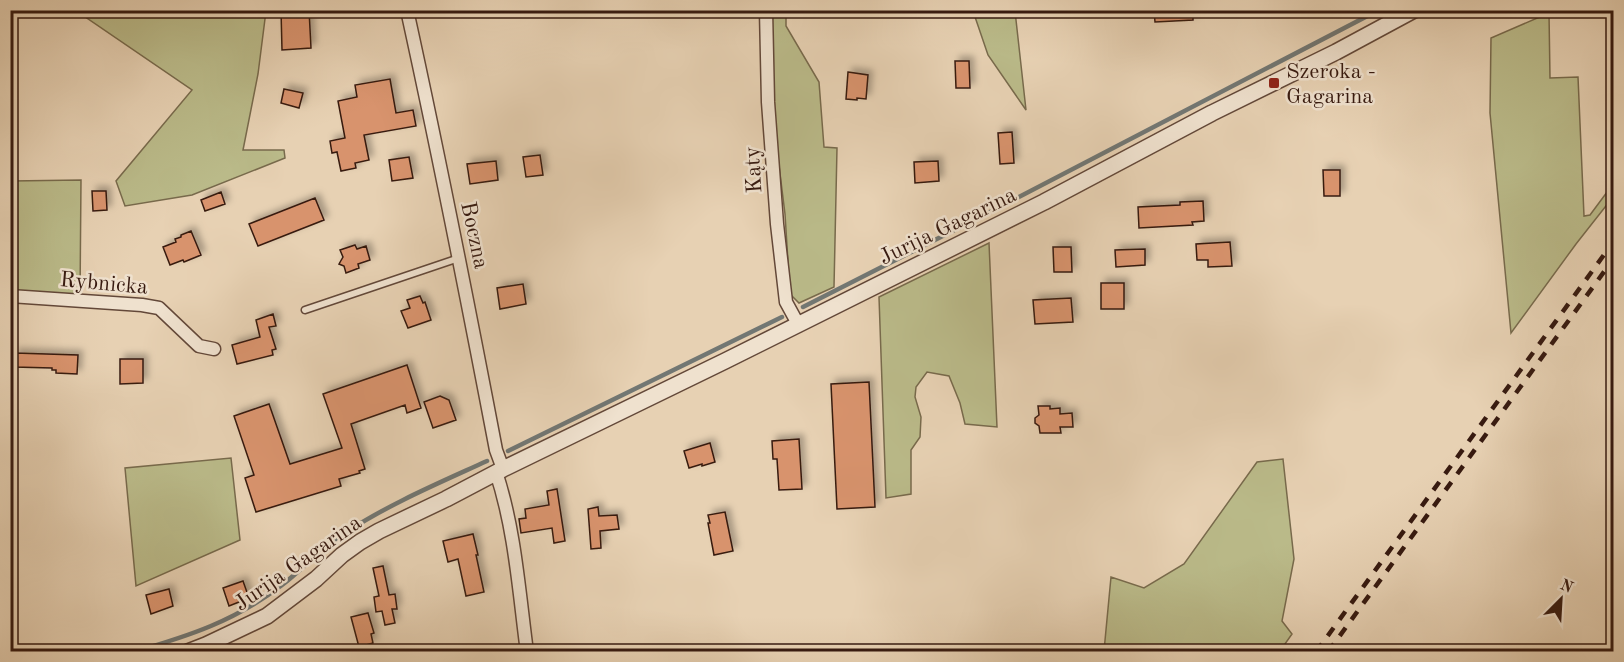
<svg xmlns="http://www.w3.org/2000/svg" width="1624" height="662" viewBox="0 0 1624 662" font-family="'Old Standard TT',serif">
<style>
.green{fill:#baba89;stroke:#786a4c;stroke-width:1.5}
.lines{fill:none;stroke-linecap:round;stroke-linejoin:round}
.stream{stroke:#727773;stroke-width:4.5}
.building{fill:#d8936d;stroke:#371a10;stroke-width:1.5;filter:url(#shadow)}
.service-casing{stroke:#634839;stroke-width:9}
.minor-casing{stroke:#634839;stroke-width:15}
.tertiary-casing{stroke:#634839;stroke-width:18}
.service{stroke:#efe1ce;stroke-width:6}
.minor{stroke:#efe1ce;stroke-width:12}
.tertiary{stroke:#efe1ce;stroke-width:15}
.rail{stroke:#371a10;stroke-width:4.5;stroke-dasharray:10 10;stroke-linecap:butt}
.poi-dot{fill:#8f2418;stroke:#efe1ce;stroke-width:2}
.labels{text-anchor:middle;stroke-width:5;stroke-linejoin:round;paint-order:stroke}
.poi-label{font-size:22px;fill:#371a10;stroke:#efe1ce;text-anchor:start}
.street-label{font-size:22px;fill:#371a10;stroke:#efe1ce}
</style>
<defs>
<filter id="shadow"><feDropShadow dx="4.5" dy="-4.5" stdDeviation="3" flood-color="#0004"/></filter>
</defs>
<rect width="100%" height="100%" fill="#e7d1b3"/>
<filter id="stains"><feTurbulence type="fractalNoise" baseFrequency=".00333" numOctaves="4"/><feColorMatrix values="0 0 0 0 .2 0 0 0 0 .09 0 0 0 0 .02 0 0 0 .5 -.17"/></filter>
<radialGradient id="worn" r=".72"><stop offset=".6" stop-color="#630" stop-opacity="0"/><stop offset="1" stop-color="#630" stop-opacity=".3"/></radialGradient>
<path class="green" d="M84,10L266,11L258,74L243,150H284L285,158L192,195L125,206L116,181L192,90L81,14Z
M771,11H786V26L819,82L824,147L837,148L834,287L799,303L790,294L785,214L775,133Z
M973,11H1015L1026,110L988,55Z
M1549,13L1550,78L1578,77L1584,216L1590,215L1613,184V197L1576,244L1511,333L1490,113L1491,38Z
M81,180L80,297L11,293L10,259L15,251L10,218L11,181Z
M989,243L997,427L965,424L960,403L949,376L927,372L916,387L915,397L921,417L920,437L911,450V494L886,498L879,297Z
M231,458L240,540L136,586L125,468Z
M1283,459L1294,559L1282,621L1292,634L1280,651H1104L1111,577L1144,588L1184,564L1257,462Z"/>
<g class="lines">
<path class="stream" d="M803,307L988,213L1379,10
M508,451L782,317
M133,652C189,636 235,621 282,585C303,569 322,547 345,533C389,504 439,483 487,461"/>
</g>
<path class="building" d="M281,10H309L311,48L282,50Z
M1154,10H1193V20L1155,22Z
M955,61H969L970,88H956Z
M848,72L868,75L866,99L857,98V100L846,99Z
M390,79L396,113L413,110L416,126L364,135L369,160L355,163L356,168L341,171L337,152L332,153L330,141L345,138L338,101L357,97L355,85Z
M284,89L303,93L299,108L281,103Z
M1012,132L1014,163L1000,164L998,133Z
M540,155L543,175L526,177L523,157Z
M409,157L413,178L392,181L389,160Z
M496,161L498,180L470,184L467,164Z
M938,161L939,181L915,183L914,162Z
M1323,170H1340V196H1324Z
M92,191H106L107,210L93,211Z
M221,192L225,204L205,211L201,200Z
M315,198L324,220L258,246L249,224Z
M1203,201L1204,221L1192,222L1193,225L1139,228L1138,207L1180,205V202Z
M191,231L201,255L184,262L183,260L170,265L163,247L176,242L175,239L181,237V235Z
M1230,242L1232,266L1208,267V260H1197L1196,244Z
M355,245L357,249L366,246L370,260L358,264L359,268L346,273L344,266L339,264L343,257L340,250Z
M1053,247H1071L1072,272H1054Z
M1145,249V265L1116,267L1115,250Z
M1101,283H1124V309H1101Z
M523,284L526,304L500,309L497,288Z
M420,296L423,303L425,302L431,320L408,328L401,311L410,308L407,300Z
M1071,298L1073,322L1035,324L1033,300Z
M273,314L276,326L269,327L276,349L272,350L273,355L237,364L232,345L260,337L256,320Z
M14,353L78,355L77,374L56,373V370H52V368L14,367Z
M120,359H143V383L120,384Z
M407,365L421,408L407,413L405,405L351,424L365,469L359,471L360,473L339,479L341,486L256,512L245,478L254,475L234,416L269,404L290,464L342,448L323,394Z
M869,382L875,507L837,509L831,384Z
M440,396L449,400L456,420L433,428L424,402Z
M1038,406H1050V409L1060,408V414L1072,413L1073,427H1060L1061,433H1040L1039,426L1035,423V418L1039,415Z
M799,439L802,489L779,490L777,459H773L772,441Z
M710,443L715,462L702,466V464L689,468L684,451Z
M557,489L565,541L554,543L552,528L521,533L519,519L526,518L525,509L549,505L547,491Z
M598,507L599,516L617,515L619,529L600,531L601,548L591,549L588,509Z
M725,512L733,551L714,555L708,523H710L708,515Z
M473,534L478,555H476L484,592L466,596L458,559L448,562L443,541Z
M383,566L389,595L395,594L397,609H392L395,623L385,625L382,611L376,612L374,597L379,596L373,568Z
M243,581L249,598L229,606L223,588Z
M169,589L173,606L151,614L146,595Z
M368,613L374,633L371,634L373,643L359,647L351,617Z"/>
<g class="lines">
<g class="service-casing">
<path id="service" d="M305,310L459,258"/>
</g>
<g class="minor-casing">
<path id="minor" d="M407,10C439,156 468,303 496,450L503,469
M766,10L768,102L777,224L786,302L798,324
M10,296L142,305L159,308L199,346L214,349
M496,472C515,529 519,592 527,652"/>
</g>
<g class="tertiary-casing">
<path id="tertiary" d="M188,652L206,645L267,616L316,579L342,555L360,542L379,531L446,499L503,469L725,361L1044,202L1212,113L1336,52L1414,10"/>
</g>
<use href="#service" class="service"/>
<use href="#minor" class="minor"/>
<use href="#tertiary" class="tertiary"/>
<path class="rail" d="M1316,652L1614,241
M1328,652L1614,258"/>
</g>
<rect class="poi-dot" x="1268" y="77" width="12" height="12" rx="3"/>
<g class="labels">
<g class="poi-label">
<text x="1286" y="78">Szeroka -<tspan x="1286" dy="25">Gagarina</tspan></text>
</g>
<g class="street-label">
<text transform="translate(752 170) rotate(-94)" y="8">Kąty</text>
<text transform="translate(947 225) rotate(-26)" y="8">Jurija Gagarina</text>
<text transform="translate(476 235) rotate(78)" y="8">Boczna</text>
<text transform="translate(104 282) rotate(5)" y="8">Rybnicka</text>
<text transform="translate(297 562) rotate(-35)" y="8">Jurija Gagarina</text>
</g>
</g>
<rect width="1624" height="662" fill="none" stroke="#e7d1b3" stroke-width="36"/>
<rect x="12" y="12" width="1600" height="638" fill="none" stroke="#371a10" stroke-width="3"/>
<rect x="18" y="18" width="1588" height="626" fill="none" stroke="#371a10" stroke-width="1.5"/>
<g transform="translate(1561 599) rotate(24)" stroke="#efe1ce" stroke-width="4.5" paint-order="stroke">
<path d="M0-4.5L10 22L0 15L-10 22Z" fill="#371a10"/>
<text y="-9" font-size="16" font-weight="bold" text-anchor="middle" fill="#371a10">N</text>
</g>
<rect width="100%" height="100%" filter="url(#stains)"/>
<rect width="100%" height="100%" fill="url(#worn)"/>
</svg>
